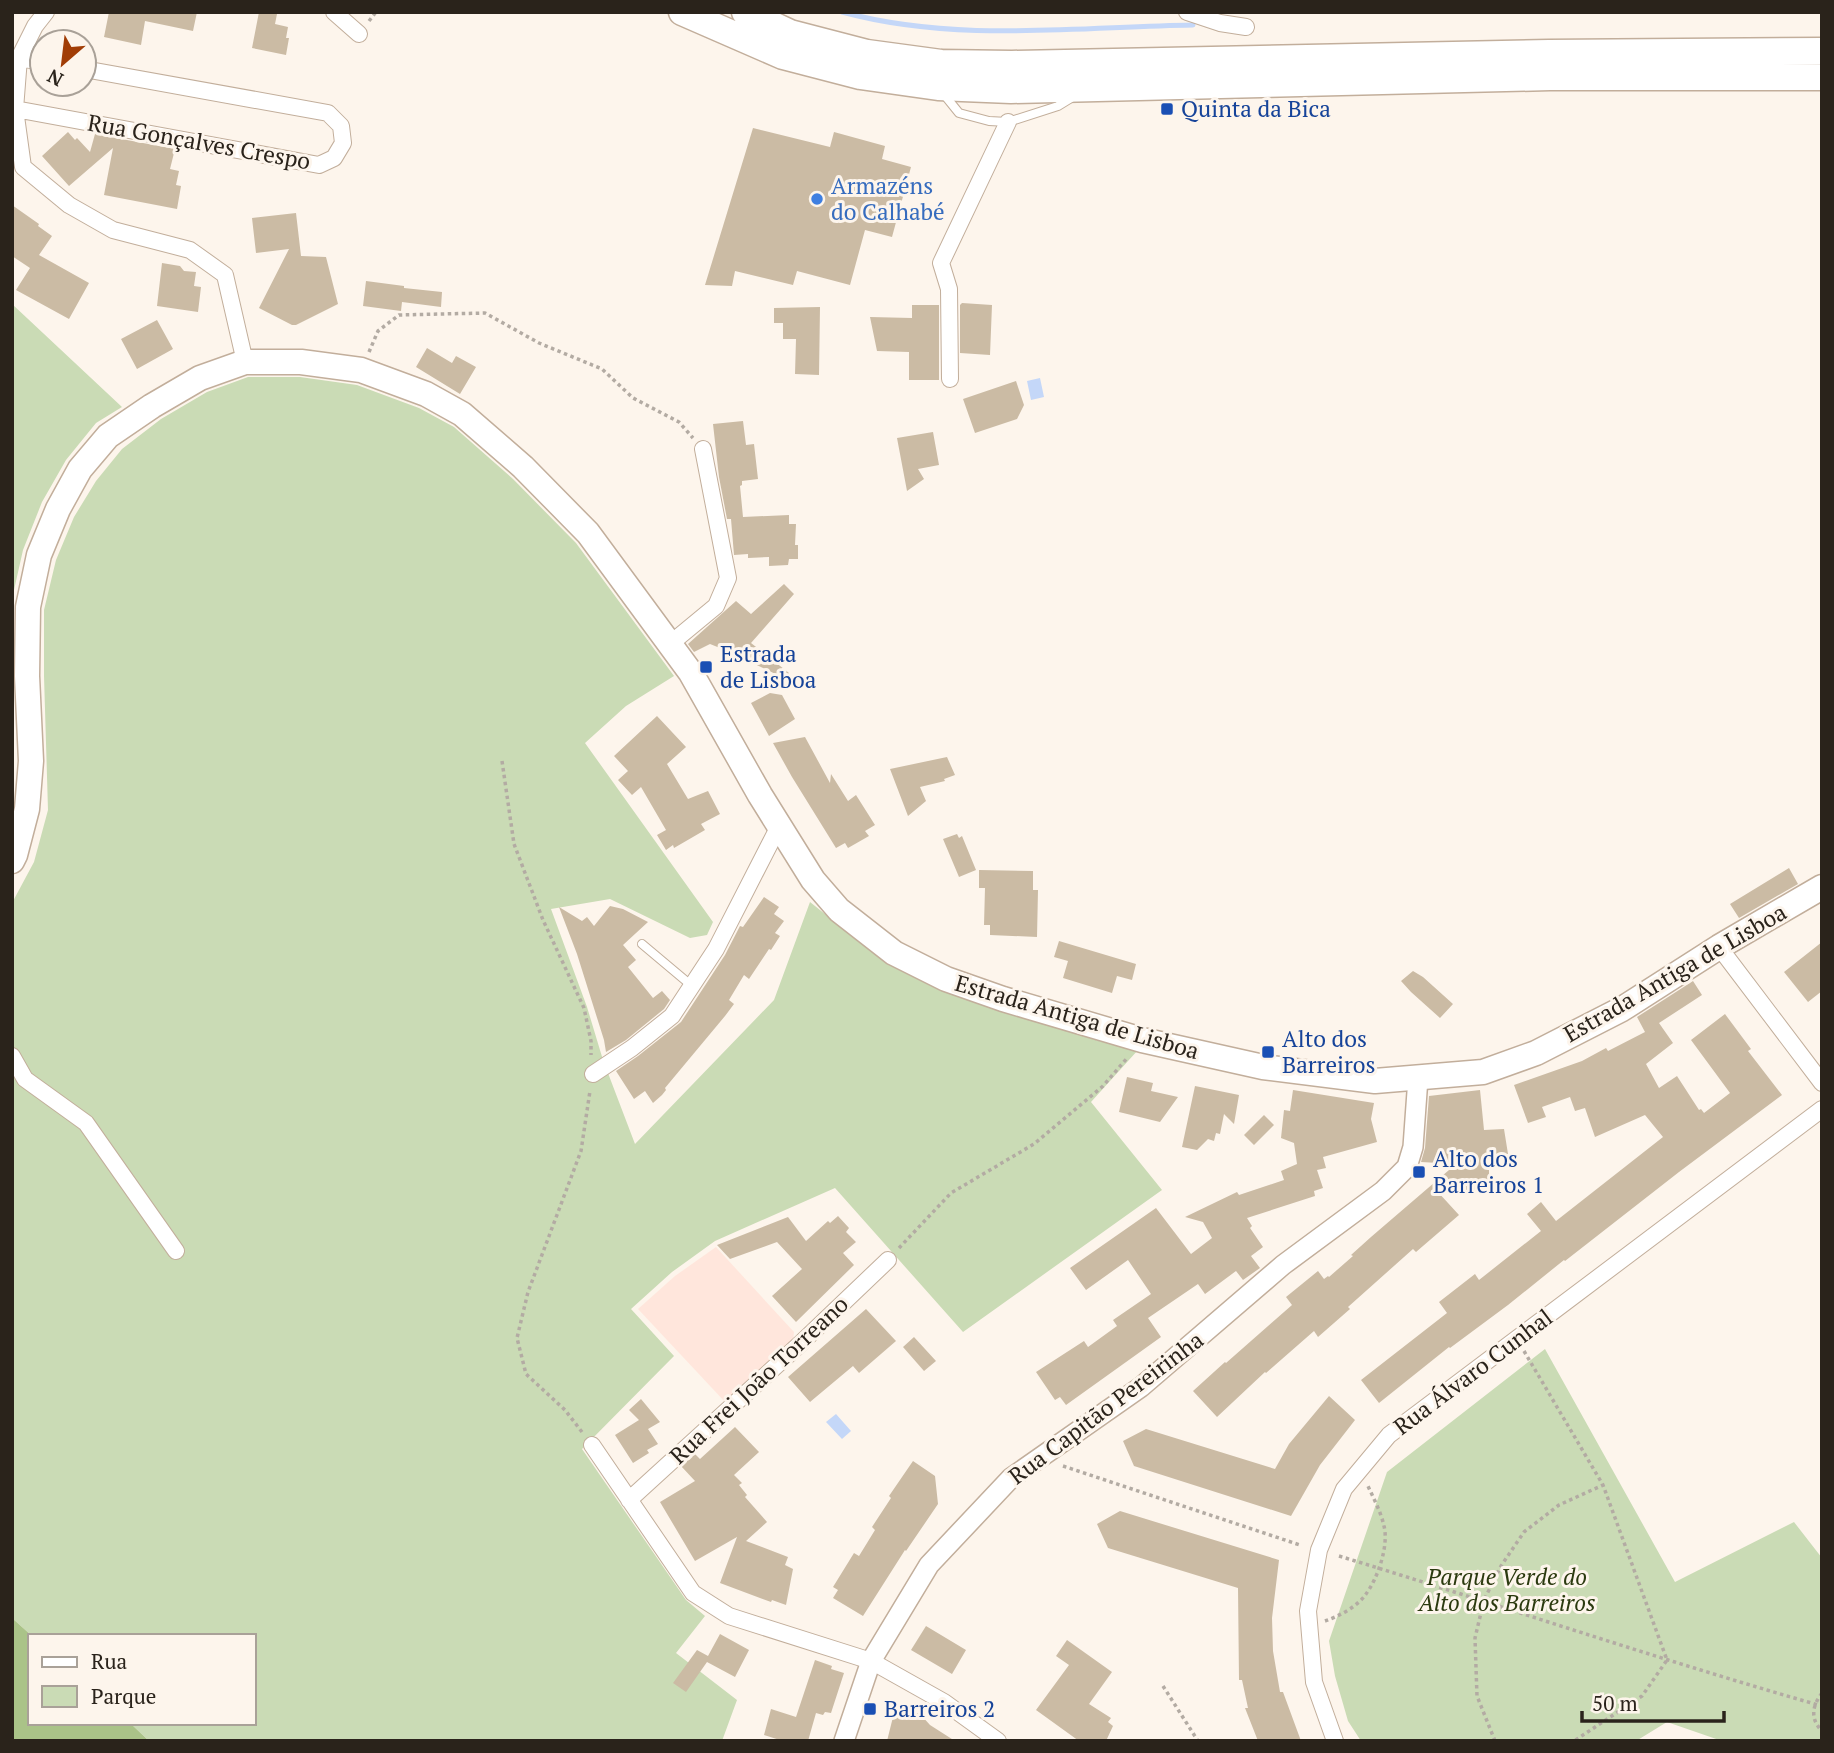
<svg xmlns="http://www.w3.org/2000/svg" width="1834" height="1753" viewBox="0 0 1834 1753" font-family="'PT Serif',serif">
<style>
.industrial{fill:#ffe6dc}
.green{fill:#cadbb5}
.forest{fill:#aac388}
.water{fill:#c4d7f8}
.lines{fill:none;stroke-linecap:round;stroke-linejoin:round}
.stream{stroke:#c4d7f8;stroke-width:5}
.building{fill:#cbbba4}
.service-casing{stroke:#c2ae9b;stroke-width:10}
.minor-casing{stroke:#c2ae9b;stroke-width:18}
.tertiary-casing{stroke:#c2ae9b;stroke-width:22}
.primary-casing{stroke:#c2ae9b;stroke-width:27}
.trunk-casing{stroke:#c2ae9b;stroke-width:29}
.path{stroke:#b3aba3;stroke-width:3.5;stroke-dasharray:3.5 3.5;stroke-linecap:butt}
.service{stroke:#fff;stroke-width:8}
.minor{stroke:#fff;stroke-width:16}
.tertiary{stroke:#fff;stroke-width:19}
.primary{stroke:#fff;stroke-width:24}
.trunk{stroke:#fff;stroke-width:26}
.transit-dot{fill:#1a4fb4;stroke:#fdf5ec;stroke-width:2.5}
.shop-dot{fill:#3f7fe0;stroke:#fdf5ec;stroke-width:2.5}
.labels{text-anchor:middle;stroke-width:6;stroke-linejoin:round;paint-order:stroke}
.transit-label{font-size:23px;fill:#164399;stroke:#fdf5ec;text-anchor:start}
.street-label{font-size:23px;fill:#2a231b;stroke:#fdf5ec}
.shop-label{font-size:23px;fill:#366cbe;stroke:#fdf5ec;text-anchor:start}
.park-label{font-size:23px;font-style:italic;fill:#2b3a0f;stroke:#fdf5ec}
</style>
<rect width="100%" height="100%" fill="#fdf5ec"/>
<path class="industrial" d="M716,1247L794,1332L793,1341L726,1403L638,1309L675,1276Z"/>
<path class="green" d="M12,304L122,407L96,423L66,460L42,502L23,550L12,599Z
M248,377H300L357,385L419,408L454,427L513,479L576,543L674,676L626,706L585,743L713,922L707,935L690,938L610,899L551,909L587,1007L603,1060L635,1144L774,1000L810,902L886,963L940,990L998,1010L1099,1041L1138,1050L1091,1102L1162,1190L963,1332L835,1188L715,1241L672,1272L631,1309L674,1356L582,1449L686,1600L705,1616L676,1653L737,1700L722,1741H149L130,1723H254V1636H32L12,1618V903L34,862L48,810L44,676V610L56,560L74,517L96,481L122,449L161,419L207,392Z
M1545,1349L1675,1582L1794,1522L1822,1558V1741H1722L1667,1722L1636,1741H1361L1348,1721L1335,1676L1329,1641L1387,1472Z"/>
<path class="forest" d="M12,1618L32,1636H30V1723H130L149,1741H12Z"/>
<path class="water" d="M1040,378L1044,397L1031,400L1027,381Z
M836,1414L851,1431L842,1439L826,1422Z"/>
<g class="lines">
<path class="stream" d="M842,12C956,43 1077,27 1193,25"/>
</g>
<path class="building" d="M109,12H197L193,31L145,21L141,45L104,37Z
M259,12L277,14L275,24L288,27L286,38H289L286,55L252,48Z
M753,128L830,147L834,132L885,146L882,159L911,167L892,237L865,230L850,285L797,271L793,285L735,271L732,286L705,285Z
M68,132L75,140L77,138L90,152L95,134L175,149L170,169L179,171L176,185L181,186L177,209L104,195L113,148L69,186L42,156Z
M12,205L39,224L38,226L52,236L39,255L89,283L69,319L16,290L30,268L12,256Z
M296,213L301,256L326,257L338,304L296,325H292L259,308L289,249L256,253L252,218Z
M162,263L180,266L184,271L196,272L194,286L201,287L198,312L157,306Z
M366,281L404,286V288L442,292L441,307L402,302L401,311L363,306Z
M962,303L992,305L990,355L960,353V305Z
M912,305H939V380H909V352L877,351L870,317L912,318Z
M820,307L819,375L795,374L796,339H783V323H774V308Z
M157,320L173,349L137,369L121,339Z
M427,348L452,363L456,356L476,367L460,394L416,367Z
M1016,381L1024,405L1017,419L975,433L963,399Z
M743,421L746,445L754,444L758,479L742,481V485L740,486L743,517L789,515V524H796L795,545H798V559H789L788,565L769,566V557L748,558V554L734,555L731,519H727L719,477L713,424Z
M933,432L939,465L918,469L924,479L907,491L897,438Z
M784,584L794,594L751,643L789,673L786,679L730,652L710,644L694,652L688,644L736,601L751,614Z
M770,693L782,695L795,719L769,736L751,703Z
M657,716L686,747L667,764L688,799L708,791L720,814L701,824L705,830L674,848L673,845L666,850L657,835L666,830L641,787L632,795L618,780L628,771L614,756Z
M805,737L830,783L831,774L848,801L856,795L875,825L865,831L869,836L848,848L845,843L836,848L792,777L773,743Z
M947,757L955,775L944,779L945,781L920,787L926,801L908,816L890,769Z
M957,834L959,838L962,836L976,870L959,877L943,839Z
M1789,868L1798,884L1739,918L1730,904Z
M979,870L1033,871V890H1038L1037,937L990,935V925H984L985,888H979Z
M764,897L779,907L774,914L784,921L775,933L780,936L771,950L769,949L749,979L744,975L729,1000L734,1004L725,1016L665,1088L666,1090L662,1095L653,1103L645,1091L634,1099L616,1071L638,1056L681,1022L725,955L740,926L743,927Z
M610,906L623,909L648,922L623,945L636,960L628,967L653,998L662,991L670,1000L664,1009L626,1040L606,1052L604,1040L577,954L559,907L582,921L587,917L594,926Z
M1059,941L1136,964L1132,980L1117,976L1112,993L1063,978L1068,961L1054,957Z
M1822,942V991L1808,1002L1784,972Z
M1413,971L1423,977L1453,1004L1440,1018L1411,992L1401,981Z
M1693,981L1702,995L1659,1023L1673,1043L1646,1064L1659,1088L1677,1076L1699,1110L1701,1109L1704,1113L1730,1093L1691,1040L1725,1014L1751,1049L1748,1051L1782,1095L1679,1172L1565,1261L1564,1260L1508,1305L1450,1348L1449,1347L1379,1403L1361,1380L1447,1313L1439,1302L1475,1274L1479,1280L1541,1231L1527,1214L1541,1202L1556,1221L1663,1137L1645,1115L1595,1137L1585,1108L1575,1111L1570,1097L1542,1107L1546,1117L1528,1123L1514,1085L1582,1061L1606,1048L1608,1051L1645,1032L1637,1017Z
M1127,1077L1153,1083L1151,1091L1178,1097L1160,1122L1119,1112Z
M1195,1086L1239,1095L1234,1124L1224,1114L1220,1134L1216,1133L1214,1141L1208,1139L1197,1150L1182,1147Z
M1293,1090L1374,1103L1371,1119L1377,1142L1323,1157L1326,1168L1317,1170L1323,1188L1314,1191L1315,1196L1247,1218L1252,1226L1250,1228L1263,1247L1251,1256L1260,1268L1243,1280L1236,1271L1205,1294L1198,1284L1148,1318L1161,1337L1066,1405L1060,1397L1055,1400L1036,1372L1084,1341L1088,1347L1117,1326L1113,1320L1151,1294L1128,1260L1086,1290L1070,1268L1156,1208L1191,1254L1212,1238L1203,1222L1185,1217L1237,1192L1239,1195L1284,1180L1281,1171L1297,1164L1294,1143L1281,1138L1284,1110L1290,1111Z
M1480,1090L1484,1130L1504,1129L1508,1154L1489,1157V1191H1437L1459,1215L1416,1252L1413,1249L1348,1307L1350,1309L1318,1337L1314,1331L1266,1373L1265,1372L1217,1417L1193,1391L1225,1362L1226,1363L1292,1305L1286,1297L1318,1271L1324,1279L1328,1276L1329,1277L1353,1256L1351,1255L1371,1237L1456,1164L1421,1162L1425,1148L1429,1096Z
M1264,1115L1274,1125L1254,1145L1244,1135Z
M838,1216L849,1228L846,1232L856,1242L843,1253L854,1265L796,1322L772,1296L802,1269L777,1242L730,1259L717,1245L788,1217L806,1241L828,1221L830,1223Z
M866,1309L896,1341L859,1373L853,1366L810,1402L788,1377Z
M914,1337L936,1361L924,1371L903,1347Z
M1329,1396L1355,1420L1320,1465L1291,1516L1134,1466L1123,1441L1146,1429L1275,1469L1289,1444Z
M641,1399L660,1422L648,1429L658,1444L647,1450L649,1453L633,1463L615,1435L639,1420L629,1410Z
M735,1427L759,1452L734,1475L742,1483L739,1485L747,1495L745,1497L767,1522L746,1541L788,1557L785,1565L793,1569L786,1605L772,1600L771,1602L720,1583L737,1537L695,1561L660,1502L695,1481L681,1466L695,1454L700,1459Z
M913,1461L935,1476L938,1504L906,1551L905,1550L863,1616L833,1598L838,1590L833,1587L854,1553L859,1556L875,1530L872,1527L891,1498L889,1496Z
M1120,1511L1279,1560L1272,1618L1273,1651L1280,1692H1283L1301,1741H1258L1245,1708H1248L1242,1680H1239L1238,1588L1108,1548L1097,1524Z
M926,1626L966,1650L952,1674L911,1650Z
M720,1634L749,1650L735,1677L707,1662L686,1692L673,1683L697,1650L708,1656Z
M1067,1640L1112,1672L1089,1704L1111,1718L1108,1722L1113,1726L1106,1741H1079L1036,1710L1069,1665L1056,1656Z
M815,1660L832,1666L831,1669L844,1673L831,1713L825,1712L823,1715L816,1713L808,1741H783L764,1735L771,1709L796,1717Z
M896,1705L909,1709L921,1715L930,1725L955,1741H887Z"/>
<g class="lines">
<g class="service-casing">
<path id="service" d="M942,92L959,113L989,121L1008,122L1058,106L1071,98
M642,944L692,986"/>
</g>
<g class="minor-casing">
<path id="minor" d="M46,12L35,26L19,58L15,109L23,167L69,205L113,230L190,250L225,275L245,362
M334,12L359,34
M1187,12L1220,23L1246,27
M19,58L42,62
M15,109L319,165L334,158L343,143L341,126L328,113L84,69
M950,379L949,289L941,263L1008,122
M670,644L716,606L728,578L703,449
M1719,947L1822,1083
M12,1056L25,1079L86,1123L176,1251
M593,1074L632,1048L672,1016L716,949L779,826
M592,1445L693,1593L729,1616L871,1661L944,1702L998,1741
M629,1500L800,1344L888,1260
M1335,1741L1314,1682L1308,1611L1319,1550L1344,1489L1389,1435L1822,1109"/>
</g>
<g class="tertiary-casing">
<path id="tertiary" d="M844,1741L871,1661L929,1565L1011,1478L1141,1387L1283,1265L1383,1191L1407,1167L1413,1147L1418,1078"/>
</g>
<g class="primary-casing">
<path id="primary" d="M12,861L15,855L27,809L31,761L27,676L28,607L39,555L58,509L80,469L108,436L152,406L200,378L245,362H301L361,370L426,394L462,414L523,467L588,533L691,673L760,795L813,880L839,910L894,953L946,979L1003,999L1142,1040L1263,1067L1375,1081L1483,1072L1536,1053L1622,1009L1719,947L1822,887"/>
</g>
<g class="trunk-casing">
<path id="trunk" d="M682,12L783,56L860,76L938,87L1011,90L1550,77H1822
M745,12L790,33L867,53L941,63L1012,64L1549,53L1822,51"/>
</g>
<path class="path" d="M369,21L376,12
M369,352L378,331L399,315L485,313L539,343L602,369L633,398L679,422L693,438
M502,761L514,844L543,920L584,1008L591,1041V1055
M899,1248L951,1193L1034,1144L1103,1086L1128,1057
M1524,1351L1603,1485L1667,1660L1642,1696L1574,1741
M582,1432L565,1410L526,1374L517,1338L528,1292L581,1151L590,1091
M1063,1466L1300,1545
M1339,1556C1500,1605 1660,1660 1822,1706
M1325,1621C1339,1616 1357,1607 1366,1594C1378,1578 1389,1545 1384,1526C1381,1512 1373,1497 1367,1484
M1163,1686L1198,1741
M1822,1693C1812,1706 1810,1719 1822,1731
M1495,1741L1477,1696L1475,1638L1484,1600L1501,1566L1524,1532L1559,1505L1603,1485"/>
<use href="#service" class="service"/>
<use href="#minor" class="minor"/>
<use href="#tertiary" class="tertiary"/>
<use href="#primary" class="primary"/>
<use href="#trunk" class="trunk"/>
</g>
<g class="transit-dot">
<rect x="1160" y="102" width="14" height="14" rx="3.5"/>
<rect x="699" y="660" width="14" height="14" rx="3.5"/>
<rect x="1261" y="1045" width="14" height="14" rx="3.5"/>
<rect x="1412" y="1165" width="14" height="14" rx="3.5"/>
<rect x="863" y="1702" width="14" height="14" rx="3.5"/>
</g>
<circle class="shop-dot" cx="817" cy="199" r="7"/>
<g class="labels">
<g class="transit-label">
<text x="1181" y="117">Quinta da Bica</text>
<text x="720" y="662">Estrada<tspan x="720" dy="26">de Lisboa</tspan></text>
<text x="1282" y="1047">Alto dos<tspan x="1282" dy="26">Barreiros</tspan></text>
<text x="1433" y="1167">Alto dos<tspan x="1433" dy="26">Barreiros 1</tspan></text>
<text x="884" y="1717">Barreiros 2</text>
</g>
<g class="street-label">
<text transform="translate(199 142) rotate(10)" y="8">Rua Gonçalves Crespo</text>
<text transform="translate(1675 973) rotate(-30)" y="8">Estrada Antiga de Lisboa</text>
<text transform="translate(1077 1017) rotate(16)" y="8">Estrada Antiga de Lisboa</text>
<text transform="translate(1473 1372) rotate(-37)" y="8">Rua Álvaro Cunhal</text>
<text transform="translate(759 1380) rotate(-43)" y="8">Rua Frei João Torreano</text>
<text transform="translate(1106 1408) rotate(-37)" y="8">Rua Capitão Pereirinha</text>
</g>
<g class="shop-label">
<text x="831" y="194">Armazéns<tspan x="831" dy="26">do Calhabé</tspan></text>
</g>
<g class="park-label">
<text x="1507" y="1585">Parque Verde do<tspan x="1507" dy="26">Alto dos Barreiros</tspan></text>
</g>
</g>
<rect width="1834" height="1753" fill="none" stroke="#2a231b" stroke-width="28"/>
<rect x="28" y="1634" width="228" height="91" fill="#fdf5ec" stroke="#a9a198" stroke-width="2"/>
<rect x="42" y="1657" width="35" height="10" fill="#ffffff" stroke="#a9a198" stroke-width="2"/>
<text x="91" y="1669" font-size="21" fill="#2a231b">Rua</text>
<rect x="42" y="1686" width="35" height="21" fill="#cadbb5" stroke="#a9a198" stroke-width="2"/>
<text x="91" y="1704" font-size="21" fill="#2a231b">Parque</text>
<g transform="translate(63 63) rotate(208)"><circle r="33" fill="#fdf5ec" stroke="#a9a198" stroke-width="2"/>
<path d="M0-5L12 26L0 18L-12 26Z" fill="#a13d06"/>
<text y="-10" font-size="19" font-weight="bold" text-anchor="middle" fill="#2a231b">N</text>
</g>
<path d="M1582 1711v10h142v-10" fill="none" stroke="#2a231b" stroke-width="3.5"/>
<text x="1592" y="1711" font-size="21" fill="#2a231b" stroke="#fdf5ec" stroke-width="5" paint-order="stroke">50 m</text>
</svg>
